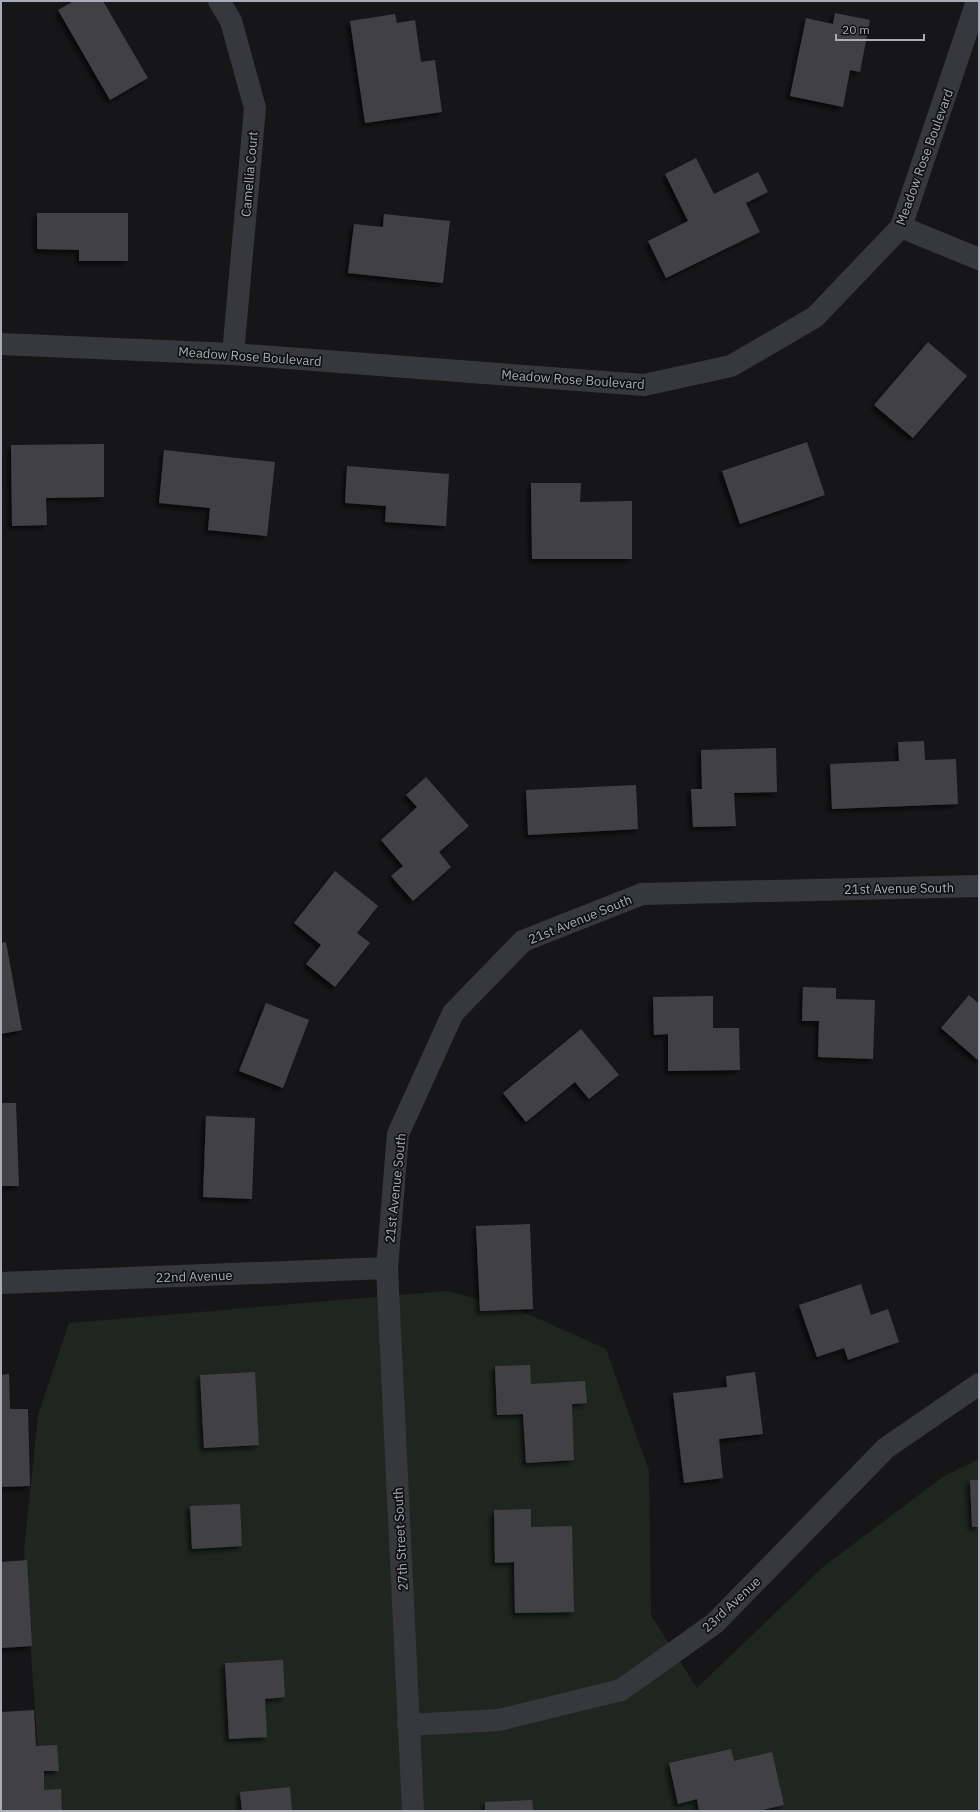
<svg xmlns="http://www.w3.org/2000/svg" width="980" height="1812" viewBox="0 0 980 1812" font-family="'IBM Plex Sans',sans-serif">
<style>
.green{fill:#1e261f}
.building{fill:#404145;filter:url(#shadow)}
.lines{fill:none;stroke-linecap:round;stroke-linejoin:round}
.street{stroke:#37383d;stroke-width:22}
.labels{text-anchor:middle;stroke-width:3.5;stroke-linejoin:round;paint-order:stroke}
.street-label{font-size:13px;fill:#a8adb8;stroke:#111113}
</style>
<defs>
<filter id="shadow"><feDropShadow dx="-3.5" dy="3.5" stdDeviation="2" flood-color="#0009"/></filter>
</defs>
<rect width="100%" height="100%" fill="#161618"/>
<path class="green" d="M447,1291L517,1309L606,1349L649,1471L651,1615L697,1688L823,1567L944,1476L979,1459V1811H42L24,1552L38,1415L69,1323Z"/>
<path class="building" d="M74,1H103L148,78L110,100L58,10Z
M835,13L870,20L860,72L850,70L843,107L790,96L806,18L833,24Z
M395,14L397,23L415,20L421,62L435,60L442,112L365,123L350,21Z
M696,158L714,194L758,172L768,192L746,203L760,232L666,278L648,241L688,221L665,174Z
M37,213H128V261H79V250L37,249Z
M384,214L450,221L443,283L348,273L354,224L383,227Z
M928,342L967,376L913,438L874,405Z
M807,442L825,495L740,524L722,471Z
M104,444V497L46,498L47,525L12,526L11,445Z
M164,450L275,462L267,536L208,530L210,508L159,503Z
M347,466L449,474L446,526L385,522L386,506L345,503Z
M531,483H581L580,502L632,501V559H532Z
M924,741L925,760L956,759L958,804L832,809L830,764L899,761L898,742Z
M776,748L777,792L734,793L736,826L693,827L691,789H702L701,750Z
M426,777L469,826L439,852L451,867L413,901L391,876L403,866L381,840L417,807L406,795Z
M636,785L638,829L528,835L526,790Z
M335,871L378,906L357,933L370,943L335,987L306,964L321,945L294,923Z
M6,942L22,1030L1,1034V943Z
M803,987L836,988V999L875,1000L873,1059L818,1057L819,1021H802Z
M969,995L979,1004V1061L941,1028Z
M713,996V1028H739L740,1070L668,1071V1034L654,1035L653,997Z
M266,1003L309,1020L283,1088L239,1071Z
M581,1029L619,1075L589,1099L575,1082L526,1122L503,1093Z
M1,1099L2,1103H16L19,1186H1Z
M206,1116L255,1118L252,1199L203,1197Z
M530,1224L533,1309L480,1311L476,1226Z
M861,1284L871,1315L888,1309L899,1342L848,1360L844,1348L817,1357L799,1305Z
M530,1365L531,1384L585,1381L587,1403L572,1404L574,1460L526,1463L523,1414L497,1415L495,1366Z
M255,1372L259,1445L204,1448L200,1375Z
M755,1372L763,1434L719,1439L723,1478L684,1483L673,1393L727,1387L726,1376Z
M9,1374L10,1409H28L30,1486L1,1487V1375Z
M970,1480H979V1527H972Z
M240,1504L242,1546L192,1549L190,1506Z
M531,1509V1527L572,1526L574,1612L515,1613L514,1562L495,1563L494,1510Z
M27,1560L32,1646L1,1648V1562Z
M283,1660L285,1697L265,1699L267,1737L229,1739L225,1663Z
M34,1710L36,1746L57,1745L59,1771H44V1790L61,1789L62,1811H1V1712Z
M731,1749L734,1761L772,1752L784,1805L758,1811H699L697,1799L678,1804L669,1763Z
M290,1787L292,1811H242L240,1792Z
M532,1800L533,1811H485V1802Z"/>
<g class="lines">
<path class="street" d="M219,1L231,21L255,108L233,354
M901,227L979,259
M1,344L233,354L644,385L731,366L815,317L901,227L977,1
M1,1283L387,1268
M408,1725L499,1720L621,1690L715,1623L886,1448L979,1384
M413,1811L387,1268L398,1134L453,1013L523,941L642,894L979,886"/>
</g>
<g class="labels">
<g class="street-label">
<text transform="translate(924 157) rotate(-70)" y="5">Meadow Rose Boulevard</text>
<text transform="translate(249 174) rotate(-85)" y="5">Camellia Court</text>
<text transform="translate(250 356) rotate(4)" y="5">Meadow Rose Boulevard</text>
<text transform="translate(573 379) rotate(4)" y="5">Meadow Rose Boulevard</text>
<text transform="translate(899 888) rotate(-1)" y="5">21st Avenue South</text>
<text transform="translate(580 919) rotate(-22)" y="5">21st Avenue South</text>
<text transform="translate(395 1188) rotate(-84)" y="5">21st Avenue South</text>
<text transform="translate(194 1276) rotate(-2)" y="5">22nd Avenue</text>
<text transform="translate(400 1539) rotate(-93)" y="5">27th Street South</text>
<text transform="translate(731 1604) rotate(-43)" y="5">23rd Avenue</text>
</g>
</g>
<rect width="980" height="1812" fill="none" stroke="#a8adb8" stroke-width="4"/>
<path d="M836 34v6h88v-6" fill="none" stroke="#a8adb8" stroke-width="2"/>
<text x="842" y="34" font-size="12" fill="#a8adb8" stroke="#111113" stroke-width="3" paint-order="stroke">20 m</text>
</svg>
